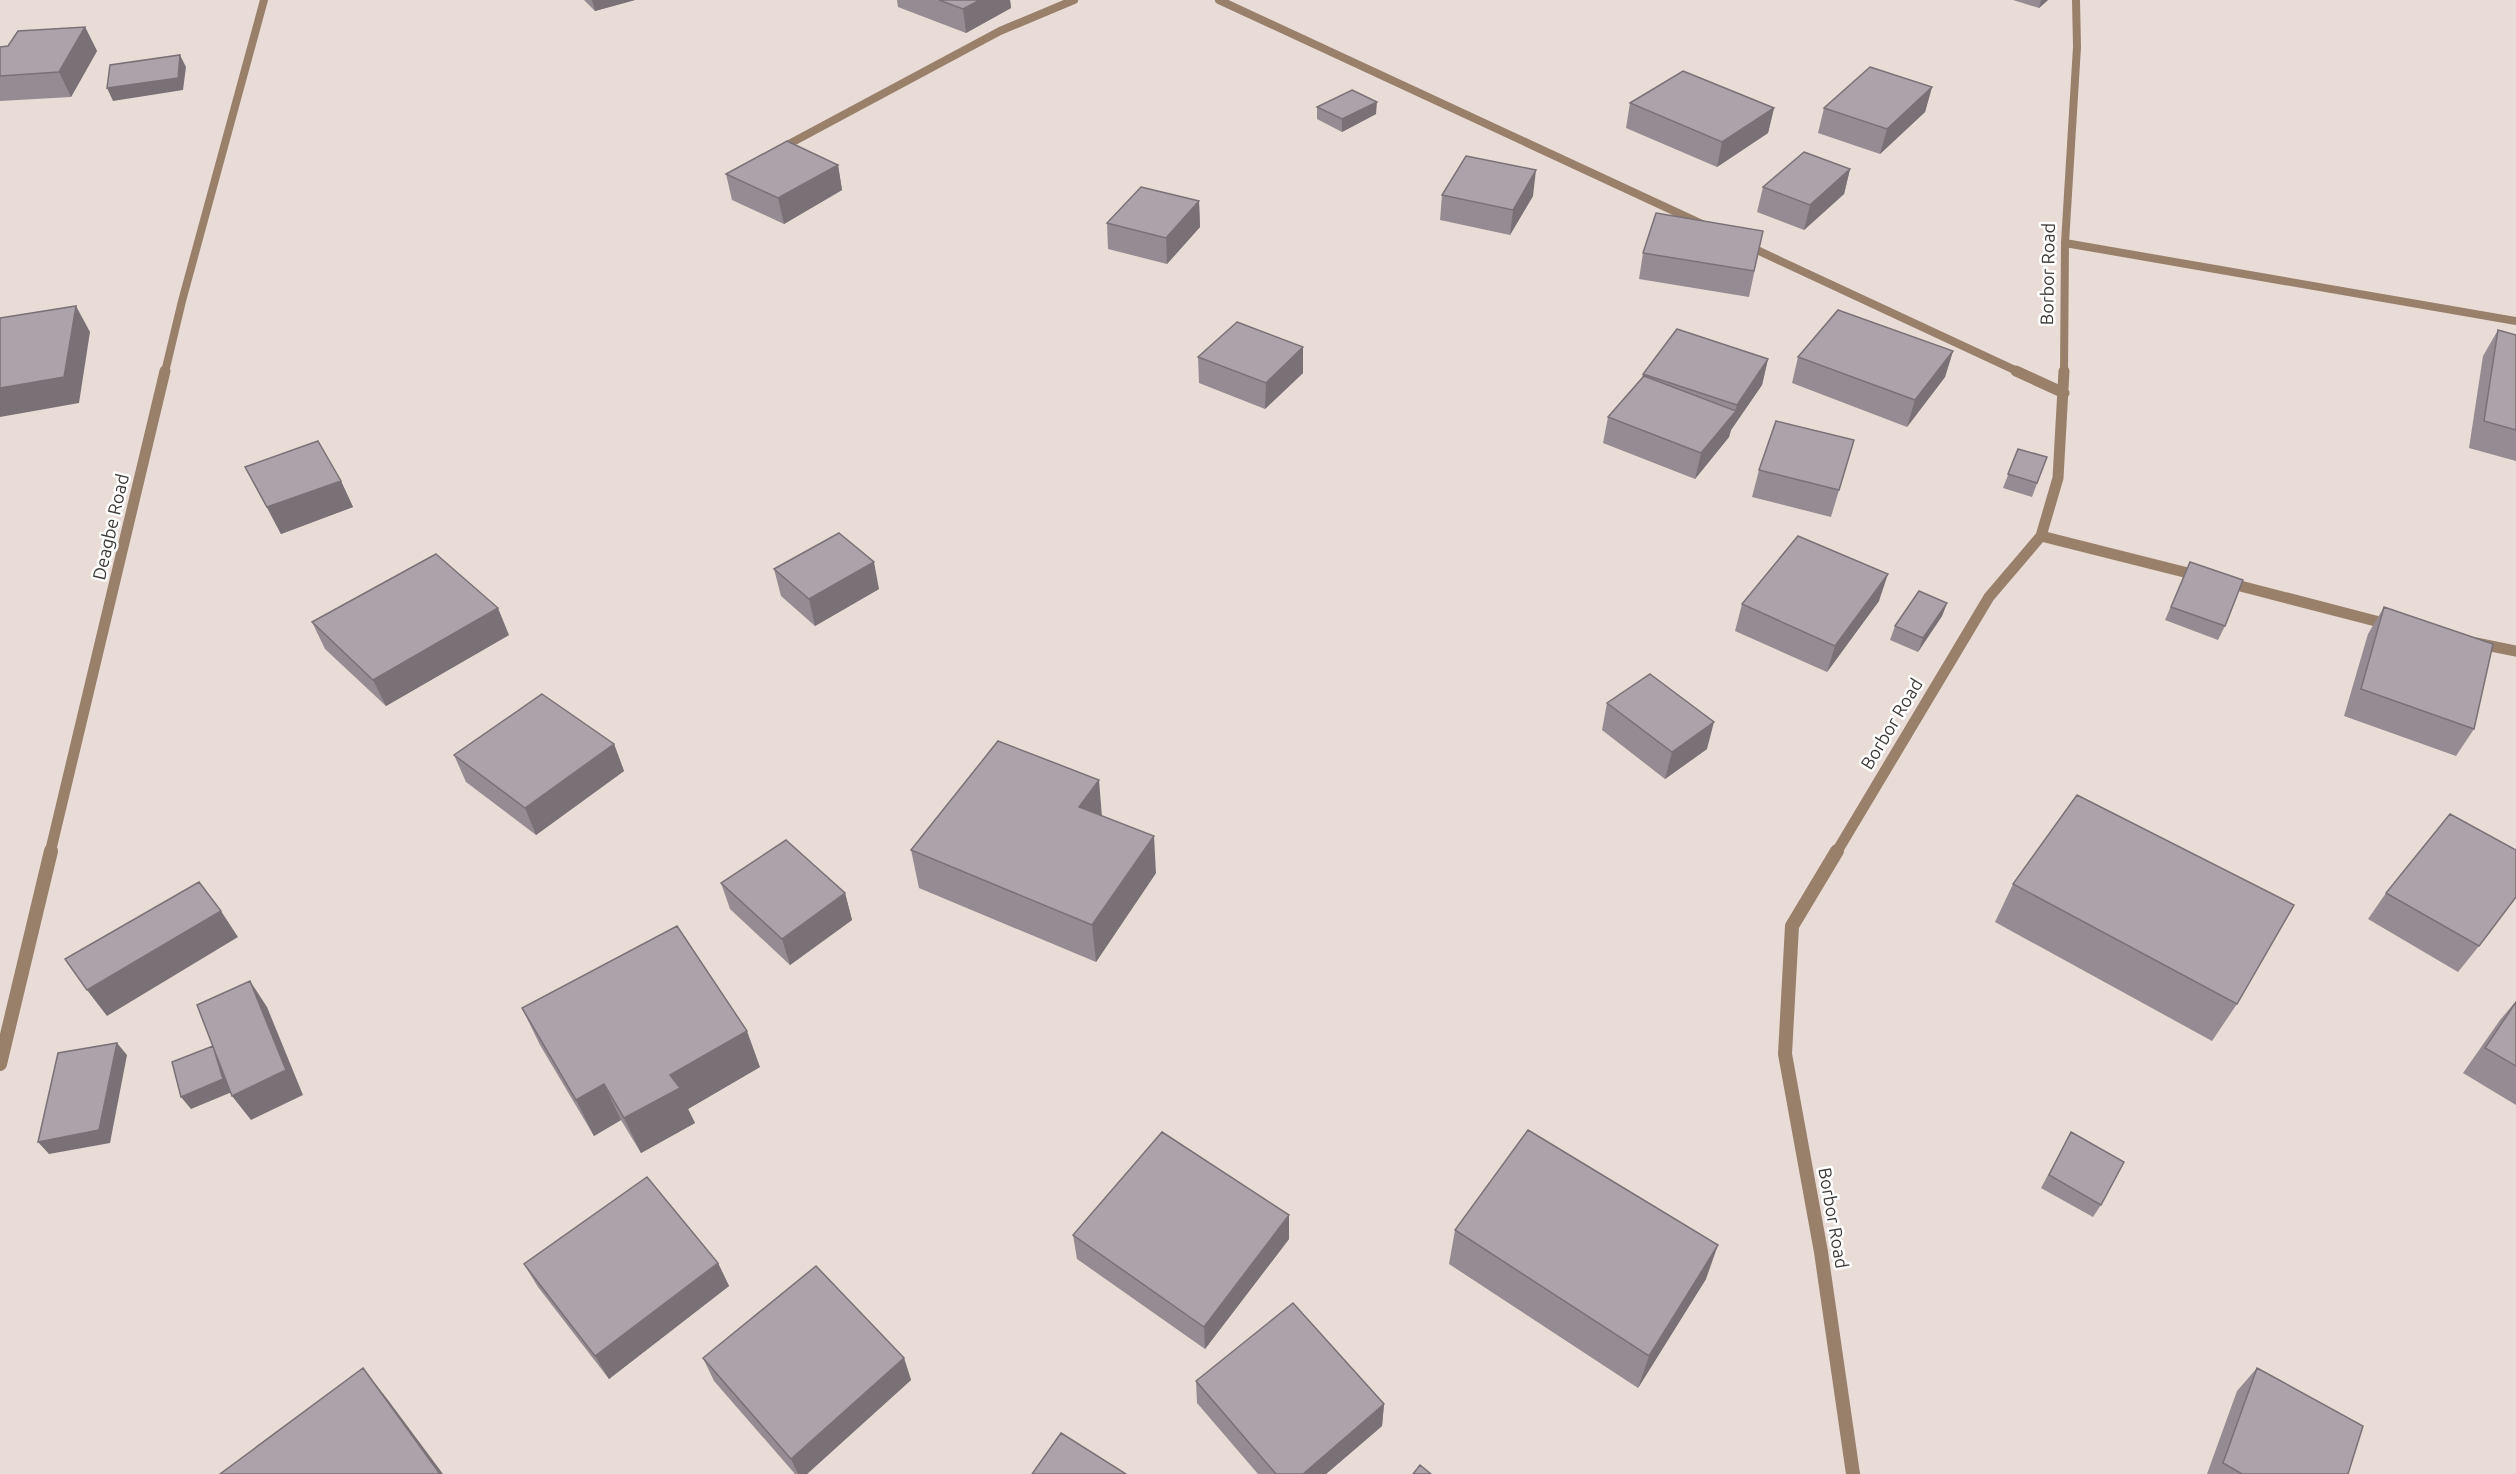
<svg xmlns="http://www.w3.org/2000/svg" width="2516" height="1474" viewBox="0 0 2516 1474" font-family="Ubuntu,sans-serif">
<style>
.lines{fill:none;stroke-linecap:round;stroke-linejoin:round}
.minor-far2{stroke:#99806b;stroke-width:8}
.minor-far1{stroke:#99806b;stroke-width:11}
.minor{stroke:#99806b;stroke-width:14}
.tertiary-far2{stroke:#99806b;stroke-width:8}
.tertiary-far1{stroke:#99806b;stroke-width:11}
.tertiary{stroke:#99806b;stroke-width:14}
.wall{fill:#968b92}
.shaded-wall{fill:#7a7177}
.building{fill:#aea2aa;stroke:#7a7177;stroke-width:1.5}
.labels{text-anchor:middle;stroke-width:5;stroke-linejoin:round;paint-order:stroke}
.street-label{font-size:18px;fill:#3e3937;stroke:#fff}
</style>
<rect width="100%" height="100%" fill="#e9dbd5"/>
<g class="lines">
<path class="minor-far2" d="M1219,0L1704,225
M789,144L1000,31L1074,0
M2065,243L2516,321
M1744,244L2019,372
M2064,372L2065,243L2077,47L2076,0"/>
<path class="minor-far1" d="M2016,371L2064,393
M2041,536L2200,576
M2225,582L2391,625
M2476,643L2516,651
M1836,853L1989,597L2041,536L2058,478L2064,371"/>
<path class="minor" d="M1837,851L1792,926L1785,1054L1821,1252L1853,1474"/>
<path class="tertiary-far2" d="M165,372L182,301L264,0"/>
<path class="tertiary-far1" d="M50,853L165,371"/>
<path class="tertiary" d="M0,1064L51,851"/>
</g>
<path class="wall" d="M584,0H635L595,11Z
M897,0H1010L1011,8L966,33L898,7Z
M2013,0H2048L2039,8Z
M85,27L97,51L71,97L0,101V47L8,46Z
M1932,87L1925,112L1880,154L1818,133L1824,108Z
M1630,103L1774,108L1768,133L1717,167L1626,128Z
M1317,107L1376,114L1342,132L1317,119Z
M838,165L842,190L784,224L732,200L726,174Z
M1850,169L1844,194L1804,230L1757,212L1763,187Z
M1442,195L1533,196L1510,235L1440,220Z
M1199,201L1200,227L1167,264L1108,249L1107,223Z
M1763,231L1749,297L1639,279L1643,253Z
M2498,330L2516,335V461L2469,448L2483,356Z
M1953,351L1945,377L1907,427L1792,383L1798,357Z
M1198,357L1303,373L1265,409L1199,383Z
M1768,359L1762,385L1731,430L1729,437L1695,479L1603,443L1608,417L1642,378L1643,374Z
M1854,440L1831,517L1752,497L1759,470Z
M2018,449L2047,457L2032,497L2003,488Z
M245,467L341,481L353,507L281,534Z
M2190,562L2225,626L2218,640L2165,620Z
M774,569L879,589L815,626L781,596Z
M1879,601L1827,672L1735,631L1742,604Z
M1947,603L1942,616L1918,652L1890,640L1895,626Z
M2384,607L2474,729L2456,756L2344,716L2368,634Z
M312,622L509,635L386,706L325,649Z
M1607,703L1707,749L1665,779L1602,730Z
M614,744L624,771L536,835L466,782L454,755Z
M1102,816L1156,873L1096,962L919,888L911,850Z
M721,883L845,893L852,920L790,965L730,909Z
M2013,884L2237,1004L2212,1041L1995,922Z
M2386,893L2479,946L2458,972L2368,919Z
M2516,1001V1105L2463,1073L2500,1020Z
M522,1008L760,1067L688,1109L695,1123L641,1153L621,1120L594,1136L540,1045Z
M2071,1132L2101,1205L2093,1217L2041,1188Z
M1289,1215V1239L1205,1349L1077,1259L1073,1235Z
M1455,1230L1706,1279L1638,1388L1449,1264Z
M718,1263L729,1286L609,1379L538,1287L524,1264Z
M703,1358H904L911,1380L807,1474H795L714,1381Z
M2257,1368L2348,1474H2207L2237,1391Z
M1196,1381L1384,1404L1382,1426L1326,1474H1258L1197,1403Z"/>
<path class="shaded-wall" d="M592,0H635L595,11Z
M980,0H1010L1011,8L966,33L963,9Z
M2041,0H2048L2039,8Z
M85,27L97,51L71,97L59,72Z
M180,55L186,67L183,90L113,101L107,88Z
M1932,87L1925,112L1880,154L1887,129Z
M1377,102L1376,114L1342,132V119Z
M1774,108L1768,133L1717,167L1722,142Z
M838,165L842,190L784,224L778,198Z
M1850,169L1844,194L1804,230L1810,205Z
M1536,170L1533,196L1510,235L1513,210Z
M1199,201L1200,227L1167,264L1166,238Z
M76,306L90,332L79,403L0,417V388Z
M1303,347V373L1265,409L1266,383Z
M1953,351L1945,377L1907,427L1915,400Z
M1768,359L1762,385L1731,430L1729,437L1695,479L1701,453L1735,411L1737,405Z
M341,481L353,507L281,534L267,507Z
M874,562L879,589L815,626L809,599Z
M1888,574L1879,601L1827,672L1835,646Z
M1947,603L1942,616L1918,652L1923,638Z
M498,608L509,635L386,706L373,680Z
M1714,722L1707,749L1665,779L1672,752Z
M614,744L624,771L536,835L525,808Z
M1099,780L1102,817L1079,807Z
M1154,836L1156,873L1096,962L1092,925Z
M845,893L852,920L790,965L782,939Z
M221,911L238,937L107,1016L87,990Z
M250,981L267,1007L303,1095L251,1120L232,1096Z
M747,1031L760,1067L688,1109L695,1123L641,1153L624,1118L670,1075Z
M117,1043L127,1055L110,1143L49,1154L38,1142Z
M213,1045L232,1092L191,1109L181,1097Z
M604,1084L621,1120L594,1136L576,1100Z
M1289,1215V1239L1205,1349L1204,1327Z
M1718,1245L1706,1279L1638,1388L1649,1356Z
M718,1263L729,1286L609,1379L595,1356Z
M904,1358L911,1380L807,1474H798L791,1459Z
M363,1368L388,1400L443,1474H440Z
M1384,1404L1382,1426L1326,1474H1303Z"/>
<path class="building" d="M939,0H980L963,9Z
M85,27L59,72L0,76V47L8,46L18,31Z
M180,55L178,78L107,88L110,65Z
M1870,67L1932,87L1887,129L1824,108Z
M1683,71L1774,108L1722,142L1630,103Z
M1352,90L1377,102L1342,119L1317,107Z
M787,141L838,165L778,198L726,174Z
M1804,152L1850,169L1810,205L1763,187Z
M1466,156L1536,170L1513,210L1442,195Z
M1141,187L1199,201L1166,238L1107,223Z
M1656,213L1763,231L1754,271L1643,253Z
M76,306L64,377L0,388V318Z
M1838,310L1953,351L1915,400L1798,357Z
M1237,322L1303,347L1266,383L1198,357Z
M1677,329L1768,359L1737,405L1643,374Z
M2498,330L2516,335V430L2484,421Z
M1644,376L1736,411L1701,453L1608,417Z
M1776,421L1854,440L1839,490L1759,470Z
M318,441L341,481L267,507L245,467Z
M2018,449L2047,457L2037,483L2008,474Z
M839,533L874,562L809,599L774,569Z
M1798,536L1888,574L1835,646L1742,604Z
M436,554L498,608L373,680L312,622Z
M2190,562L2243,580L2225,626L2171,607Z
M1919,591L1947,603L1923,638L1895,626Z
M2384,607L2493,644L2474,729L2361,689Z
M1650,674L1714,722L1672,752L1607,703Z
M542,694L614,744L525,808L454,755Z
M998,741L1099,780L1079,807L1154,836L1092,925L911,850Z
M2077,795L2294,905L2237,1004L2013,884Z
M2450,814L2516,850V897L2479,946L2386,893Z
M786,840L845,893L782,939L721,883Z
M199,882L221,911L87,990L65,959Z
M677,926L747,1031L670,1075L680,1088L624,1118L604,1084L576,1100L522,1008Z
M250,981L286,1070L232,1096L197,1005Z
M2516,1002V1066L2485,1048Z
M117,1043L99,1130L38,1142L58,1053Z
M213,1046L223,1079L181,1097L172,1062Z
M1528,1130L1718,1245L1649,1356L1455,1230Z
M1162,1132L1289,1215L1204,1327L1073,1235Z
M2071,1132L2124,1162L2101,1205L2049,1175Z
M647,1177L718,1263L595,1356L524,1264Z
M816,1266L904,1358L791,1459L703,1358Z
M1293,1303L1384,1404L1303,1474H1276L1196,1381Z
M363,1368L440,1474H220Z
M2257,1368L2363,1426L2348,1474H2242L2223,1463Z
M1061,1433L1126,1474H1032Z
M1420,1465L1431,1474H1413Z"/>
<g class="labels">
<g class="street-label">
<text transform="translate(2048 274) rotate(-89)" y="6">Borbor Road</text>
<text transform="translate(111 527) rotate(-77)" y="6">Deagbe Road</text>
<text transform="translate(1892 724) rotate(-59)" y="6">Borbor Road</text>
<text transform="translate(1833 1218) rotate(80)" y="6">Borbor Road</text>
</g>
</g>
</svg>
